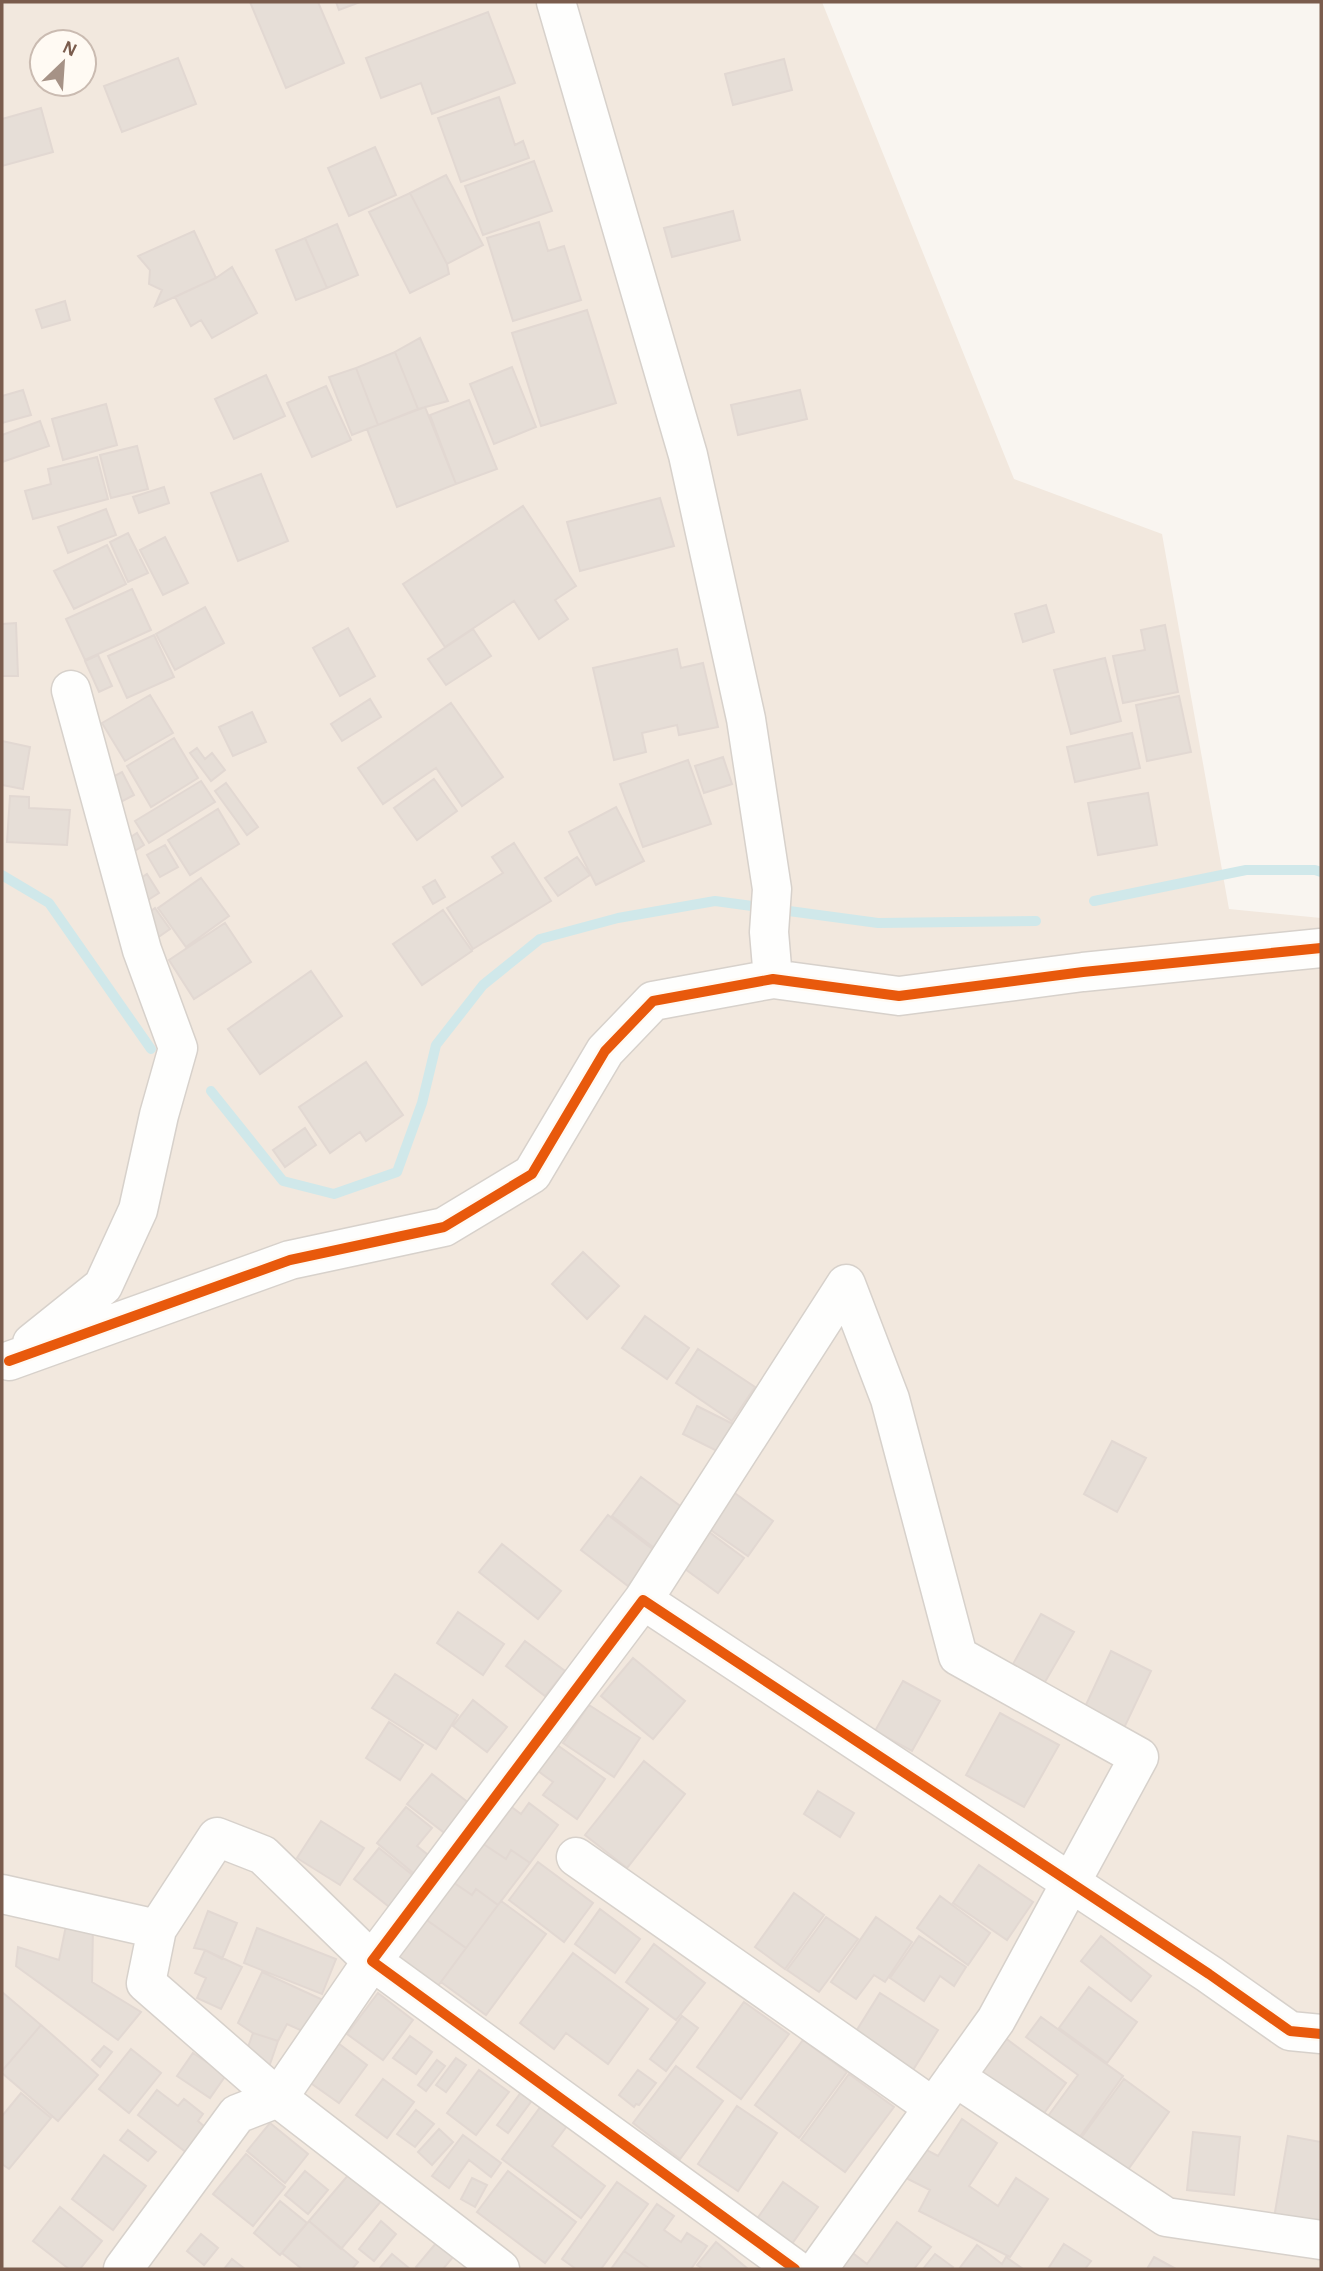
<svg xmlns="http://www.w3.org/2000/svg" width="1323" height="2271" viewBox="0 0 1323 2271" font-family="'Alegreya Sans',sans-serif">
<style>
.residential{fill:#f2e8de;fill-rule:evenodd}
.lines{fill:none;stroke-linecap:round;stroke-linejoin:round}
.stream{stroke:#d0e8ea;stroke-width:10}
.building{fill:#e6ded7;stroke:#e2d8d2;stroke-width:2}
.minor-casing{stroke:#d7d1cb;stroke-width:41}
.minor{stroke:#fefefd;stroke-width:38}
.cycleway-casing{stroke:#fffaf3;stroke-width:15}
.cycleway{stroke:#e8590c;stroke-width:10}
</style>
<rect width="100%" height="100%" fill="#f9f5f0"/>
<path class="residential" d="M2,2H822L1014,479L1162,534L1229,909L1321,918V2269H2ZM42,42H84V84H42Z"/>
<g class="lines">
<path class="stream" d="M2,875L49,903L151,1049
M1094,901L1246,870H1315L1321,872
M211,1091L283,1181L334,1194L397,1172L422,1103L436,1045L483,985L540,939L618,918L715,901L878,923L1036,921"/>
</g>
<path class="building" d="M250,2H318L344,63L286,88Z
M336,2H360L339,10Z
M488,12L515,83L432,114L421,83L381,98L366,58Z
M178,58L196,104L122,132L104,86Z
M784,59L792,90L733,105L725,74Z
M499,97L515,145L523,141L529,158L461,182L438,118Z
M41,108L53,152L2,166V119Z
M375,147L396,195L349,216L328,168Z
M534,161L552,211L483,235L465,186Z
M446,175L483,245L447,264L410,193Z
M410,193L447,264L449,274L410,293L369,212Z
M733,211L740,240L672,257L664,228Z
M539,222L548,251L564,246L581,300L513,321L487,238Z
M337,224L358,275L327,288L305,238Z
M194,231L216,278L155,306L162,290L149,284L150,270L138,256Z
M305,238L327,288L296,300L276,250Z
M232,267L257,313L212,338L201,320L191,326L175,297L216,278Z
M65,301L70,320L42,328L36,310Z
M587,310L616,403L541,426L512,333Z
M420,338L448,401L418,409L395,352Z
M395,352L418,409L378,425L356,368Z
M512,367L536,427L494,444L470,384Z
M356,368L378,425L352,435L329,377Z
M266,375L285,416L234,439L215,399Z
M326,386L351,440L312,457L287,403Z
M23,390L31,415L2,423V396Z
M800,390L807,419L738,435L731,405Z
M469,400L497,469L456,484L430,415Z
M106,404L117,445L63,460L52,419Z
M425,407L456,484L397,507L367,429Z
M40,421L49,446L2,462V435Z
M137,446L148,489L111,498L100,455Z
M97,457L108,499L33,519L25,491L51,484L48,469Z
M261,474L288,541L238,561L211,493Z
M164,487L169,503L139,513L133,497Z
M660,498L674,546L580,571L567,522Z
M523,506L576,586L555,600L568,619L539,639L514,601L445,647L403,584Z
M106,509L116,535L68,553L58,527Z
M128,533L148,573L128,582L110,542Z
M165,537L188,583L163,595L140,550Z
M107,545L126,584L74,609L54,571Z
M132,589L151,630L85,660L66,619Z
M1046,605L1054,632L1023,642L1015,614Z
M205,607L224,643L175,670L156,634Z
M16,623L18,676H2V624Z
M1165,625L1178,692L1123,703L1113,656L1145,650L1141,630Z
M348,628L375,676L340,696L313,648Z
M473,629L491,656L446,685L428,659Z
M154,635L174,677L127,698L108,656Z
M677,649L681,668L703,663L718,727L679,735L677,725L642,733L646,752L614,760L593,668Z
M98,655L112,686L99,692L85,661Z
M1105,658L1121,721L1071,734L1054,670Z
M150,695L173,733L125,761L102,723Z
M1179,696L1191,752L1147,761L1136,705Z
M370,699L381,717L342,741L331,724Z
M451,703L503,777L462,806L436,768L383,804L358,768Z
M252,712L266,742L233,756L219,727Z
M1132,733L1140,768L1075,782L1067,747Z
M174,738L198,778L151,807L127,766Z
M2,741L30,747L23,789L2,785Z
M197,748L205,759L212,753L225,770L211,781L190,753Z
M723,757L732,784L704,793L695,766Z
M688,760L711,824L643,847L620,784Z
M122,772L134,795L113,806L101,783Z
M434,779L457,811L417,840L394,808Z
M201,781L215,802L149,843L135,821Z
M226,783L258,827L247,835L215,791Z
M1148,793L1157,845L1098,855L1088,803Z
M10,796L29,797V808L70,810L67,845L7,842Z
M616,807L644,861L596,885L569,832Z
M218,809L239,844L190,875L168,840Z
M137,833L144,845L133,852L126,840Z
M514,843L551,901L473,949L447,908L503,873L492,857Z
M165,845L178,867L160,877L147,855Z
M577,857L590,875L558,896L545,878Z
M147,874L159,893L140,905L129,886Z
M201,878L229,916L186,947L158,908Z
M435,880L445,897L433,904L423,887Z
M155,908L170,929L157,938L143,917Z
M443,910L472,951L422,985L393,944Z
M225,923L251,962L194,999L169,960Z
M311,971L342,1016L260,1074L228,1029Z
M366,1062L403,1115L366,1141L360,1132L330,1153L299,1107Z
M305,1128L316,1145L285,1167L273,1150Z
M583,1252L619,1286L587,1319L552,1284Z
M645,1316L689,1348L667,1379L622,1348Z
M698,1349L755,1387L732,1421L676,1383Z
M697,1406L733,1424L719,1452L683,1434Z
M1112,1441L1146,1458L1117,1512L1084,1494Z
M641,1477L687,1511L657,1550L612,1516Z
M721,1483L773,1521L748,1556L695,1519Z
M608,1515L655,1551L628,1586L581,1550Z
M693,1520L744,1558L718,1593L666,1555Z
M502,1544L561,1591L538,1619L479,1572Z
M458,1612L504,1644L483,1675L437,1643Z
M1041,1614L1074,1632L1045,1682L1013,1664Z
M525,1641L565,1671L545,1696L506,1666Z
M1111,1651L1151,1671L1124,1728L1084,1709Z
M633,1658L685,1701L653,1739L601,1696Z
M395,1674L458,1715L436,1749L372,1708Z
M903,1681L940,1701L912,1751L875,1731Z
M473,1700L507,1727L487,1752L453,1726Z
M589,1705L640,1738L614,1777L563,1743Z
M1000,1713L1059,1745L1024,1807L966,1775Z
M389,1722L423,1745L400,1780L366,1758Z
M553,1742L605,1779L577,1819L543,1795L553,1782L534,1768Z
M644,1761L685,1794L627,1868L585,1835Z
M432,1774L475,1808L451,1838L407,1804Z
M818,1791L854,1813L840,1837L804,1814Z
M501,1799L521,1814L529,1803L558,1825L530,1863L511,1850L506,1859L473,1837Z
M406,1807L432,1828L417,1846L438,1863L423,1881L377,1843Z
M321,1821L364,1848L340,1885L297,1858Z
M473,1837L506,1859L511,1850L530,1863L498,1905L476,1889L472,1895L444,1876Z
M379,1848L421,1882L397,1913L354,1879Z
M538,1862L593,1903L564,1942L509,1900Z
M979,1865L1033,1902L1007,1940L953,1903Z
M444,1876L472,1895L476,1889L498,1905L466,1948L417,1913Z
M794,1893L824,1915L785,1969L755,1947Z
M940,1896L990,1933L968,1965L917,1928Z
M501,1901L546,1934L486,2015L441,1982Z
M600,1909L640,1939L615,1973L575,1944Z
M208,1911L237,1923L222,1959L205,1950L194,1948Z
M417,1913L466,1948L432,1994L383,1958Z
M68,1916L93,1927L92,1982L141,2012L118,2040L16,1966L18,1947L59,1960Z
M826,1917L858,1939L819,1992L787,1970Z
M876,1917L912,1942L885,1982L874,1975L856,1999L831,1982Z
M257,1928L336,1959L322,1994L244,1963Z
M919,1936L966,1967L954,1986L940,1976L924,2001L890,1978Z
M1101,1936L1151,1976L1131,2001L1081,1961Z
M654,1944L705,1983L676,2020L626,1982Z
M205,1950L242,1967L221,2009L197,1998L206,1978L195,1973Z
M573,1953L648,2009L608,2064L566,2033L554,2049L520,2023Z
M262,1972L323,2000L307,2033L287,2024L278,2041L253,2033L238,2023Z
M1089,1987L1137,2022L1107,2063L1059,2028Z
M2,1992L41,2025L2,2071Z
M378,1993L413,2020L383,2060L347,2034Z
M880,1993L938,2030L913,2070L855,2033Z
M744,2002L789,2034L741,2099L697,2067Z
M682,2016L698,2028L666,2071L650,2059Z
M1041,2017L1123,2076L1074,2145L1043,2123L1078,2075L1026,2037Z
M41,2025L98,2075L58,2121L2,2073V2071Z
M253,2033L278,2041L260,2093L235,2084Z
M410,2036L432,2052L416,2074L393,2058Z
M1004,2037L1066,2083L1039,2120L976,2074Z
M334,2040L367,2065L339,2103L305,2079Z
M803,2040L847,2072L799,2138L755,2105Z
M104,2046L112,2052L100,2067L92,2060Z
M131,2049L161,2073L129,2113L99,2089Z
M193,2053L226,2075L210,2098L177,2076Z
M456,2058L466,2065L446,2092L436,2085Z
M437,2060L445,2066L426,2091L418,2085Z
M676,2066L723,2101L680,2159L633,2123Z
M479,2070L509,2092L476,2135L447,2113Z
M638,2070L656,2083L639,2105L636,2104L634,2107L619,2095Z
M849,2074L894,2107L845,2172L801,2140Z
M383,2079L414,2102L387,2138L356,2115Z
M1124,2079L1169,2112L1122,2178L1076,2145Z
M157,2090L178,2106L184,2099L203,2114L198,2121L206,2128L187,2153L138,2115Z
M522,2091L533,2099L508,2133L497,2125Z
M21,2093L51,2118L9,2169L2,2164V2116Z
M544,2102L570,2122L552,2146L605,2186L581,2218L502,2159Z
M737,2106L777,2133L738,2191L698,2164Z
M416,2110L434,2124L415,2147L397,2134Z
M962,2119L997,2143L969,2186L998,2206L1016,2178L1048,2199L1010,2257L919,2211L930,2190L906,2178L921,2147L938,2156Z
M270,2123L308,2154L285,2183L247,2151Z
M439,2129L453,2142L432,2165L418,2152Z
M128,2130L156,2152L148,2161L120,2140Z
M1193,2132L1240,2137L1234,2195L1187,2190Z
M463,2135L501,2163L491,2177L469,2160L449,2188L432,2176Z
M1288,2136L1321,2142V2226L1274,2218Z
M246,2154L285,2187L253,2226L213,2194Z
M104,2155L146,2186L113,2230L72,2199Z
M305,2171L328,2190L308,2214L285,2195Z
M508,2171L576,2222L545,2263L477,2212Z
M350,2173L382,2200L341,2249L309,2221Z
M472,2178L487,2185L475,2207L461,2199Z
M617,2182L648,2204L601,2269H576L562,2259Z
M783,2182L818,2207L789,2248L754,2223Z
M280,2201L307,2223L280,2255L254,2233Z
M657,2204L674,2216L664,2230L681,2242L687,2233L707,2246L691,2269H650L624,2251Z
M60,2207L102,2241L80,2269H69L33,2241Z
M309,2221L358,2262L352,2269H302L282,2253Z
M381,2221L396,2234L374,2261L359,2249Z
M897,2222L931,2247L914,2269H837L850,2251L867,2264Z
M201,2234L218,2248L204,2265L187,2251Z
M437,2242L454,2256L443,2269H418L416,2267Z
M716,2242L748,2269H703L697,2265Z
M1064,2244L1091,2261L1085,2269H1048Z
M977,2245L1002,2264L1006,2257L1023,2269H959Z
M624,2251L650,2269H611Z
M392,2254L410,2269H379Z
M935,2254L953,2267L951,2269H923Z
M1154,2257L1176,2269H1147Z
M232,2259L245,2269H224Z"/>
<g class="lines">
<g class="minor-casing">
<path id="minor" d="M556,2L688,455L746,719L772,889L769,932L773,979
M32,1343L103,1286L138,1210L159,1115L178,1048L142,950L71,690
M9,1361L290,1260L444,1227L532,1174L605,1051L653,1001L773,979L899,996L1083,972L1321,948
M643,1600L846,1284L890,1399L958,1656L1139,1757L996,2020L818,2269
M576,1857L933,2107
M2,1894L157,1929L217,1837L263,1855L372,1961L278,2098L237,2114L123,2269
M157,1929L146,1983L278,2098L500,2269
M955,2077L1166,2217L1321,2240
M795,2269L372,1961L643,1600L1209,1974L1290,2031L1321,2034"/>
</g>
<use href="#minor" class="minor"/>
<g class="cycleway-casing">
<path id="cycleway" d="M9,1361L290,1260L444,1227L532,1174L605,1051L653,1001L773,979L899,996L1083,972L1321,948
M795,2269L372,1961L643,1600L1209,1974L1290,2031L1321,2034"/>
</g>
<use href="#cycleway" class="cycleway"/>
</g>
<rect width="1323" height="2271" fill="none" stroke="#7a5c4d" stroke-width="7"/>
<g transform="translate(63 63) rotate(25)"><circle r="33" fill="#fffaf3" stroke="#cabbb1" stroke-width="2"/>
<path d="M0-5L12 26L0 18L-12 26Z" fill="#a69286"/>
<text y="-10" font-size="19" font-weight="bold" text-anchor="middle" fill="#7a5c4d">N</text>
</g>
</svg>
